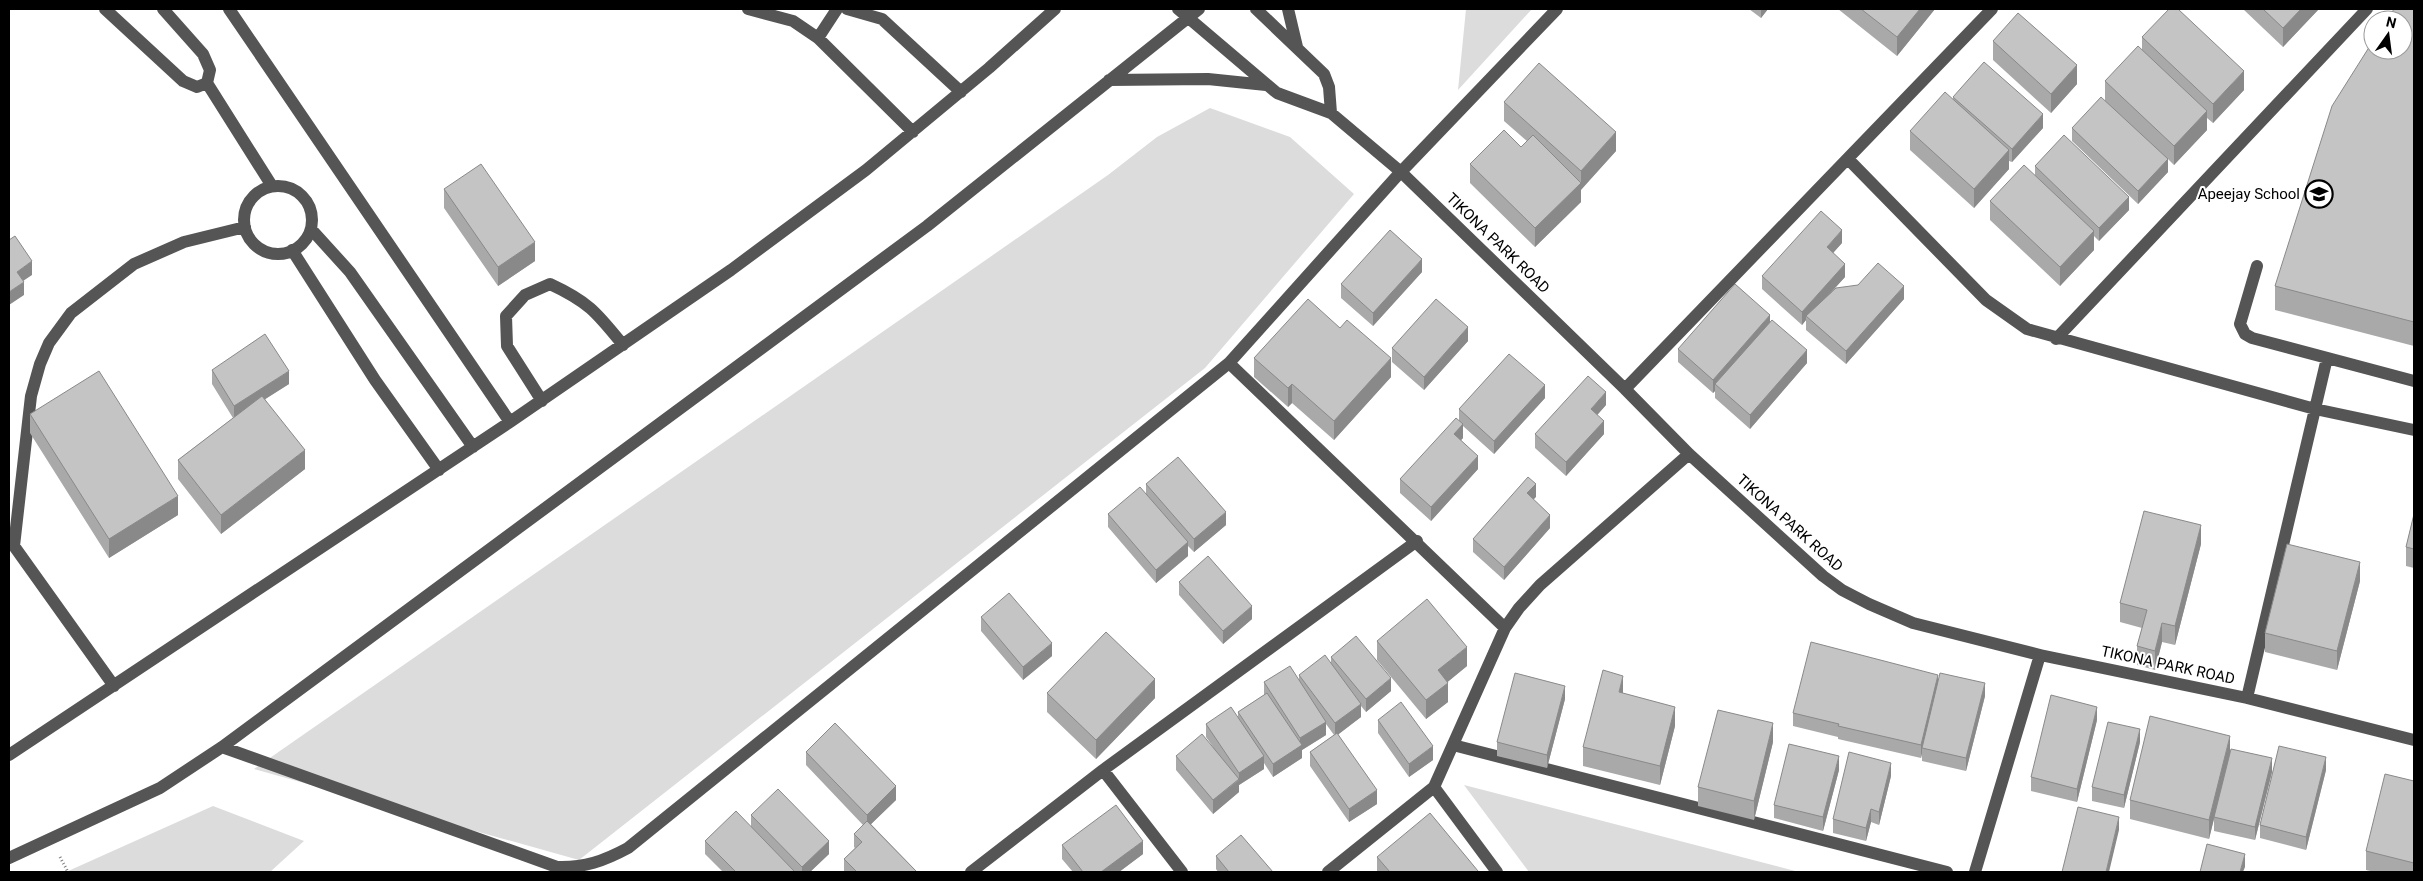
<svg xmlns="http://www.w3.org/2000/svg" width="2423" height="881" viewBox="0 0 2423 881" font-family="Roboto,sans-serif">
<style>
.green{fill:#dcdcdc}
.lines{fill:none;stroke-linecap:round;stroke-linejoin:round}
.path{stroke:#777;stroke-width:3;stroke-dasharray:1 2.5;stroke-linecap:butt}
.minor{stroke:#555;stroke-width:12}
.wall{fill:#a9a9a9}
.shaded-wall{fill:#898989}
.building{fill:#c4c4c4;stroke:#898989}
.labels{text-anchor:middle;stroke-width:4;stroke-linejoin:round;paint-order:stroke}
.poi-label{font-size:15px;fill:#000;stroke:#fff;text-anchor:end}
.street-label{font-size:15px;fill:#000;stroke:#fff}
</style>
<rect width="100%" height="100%" fill="#fff"/>
<path class="green" d="M1466,9H1532L1458,90Z
M1210,108L1290,137L1354,194L1205,368L579,860L254,769L1108,175L1157,137Z
M1464,785L1799,872H1529Z
M213,806L304,841L270,872H66Z"/>
<g class="lines">
<path class="path" d="M60,857L68,872"/>
<path class="minor" d="M105,9L183,81L197,87L207,83
M163,9L203,54L210,70L207,83L272,186
M229,9L510,422
M748,9L793,21L818,38L913,132
M847,9L882,19L961,92
M1178,9L1277,93L1331,113L1401,172L1625,389L1689,454L1823,576L1842,590L1869,604L1913,623L2040,655L2247,698L2414,740
M1256,9L1324,74L1329,87L1331,113
M1288,9L1297,47
M818,38L837,9
M1109,80L1208,79L1266,85
M1849,160L1986,300L2027,329L2315,409L2414,430
M244 220a34 34 0 1 1 68 0a34 34 0 1 1-68 0Z
M311,229L350,272L473,447
M292,250L375,380L439,470
M2257,266L2240,324L2245,334L2252,338L2414,381
M2056,339L2367,9
M1229,363L1505,628
M1625,389L1992,9
M542,401L507,346L506,316L525,295L550,284C589,302 597,313 623,345
M114,686L14,546L31,396L40,364L49,343L71,313L134,264L184,242L245,227
M2247,698L2327,358
M1453,745L1947,872
M222,747L557,867C584,868 604,861 628,848L1229,363L1397,176L1557,9
M9,755L510,422L731,270L866,170L989,68L1055,9
M1103,770L1182,872
M1434,787L1497,872
M9,858L160,788L222,747L927,226L1199,9
M971,872L1103,770L1417,541
M1328,872L1434,787L1505,628L1519,608L1540,585L1689,454
M1975,872L2040,655"/>
</g>
<path class="wall" d="M1749,9H1768L1761,18Z
M1838,9H1935L1897,56Z
M2243,9H2318V10L2283,47Z
M2414,9V346L2275,310V286Z
M2142,37L2244,90L2213,123L2207,118V130L2174,165L2168,159V172L2138,204L2072,141V128L2105,100V81L2142,49Z
M1993,41L2077,84L2051,113L1993,60Z
M1953,97L2043,128L2012,162L2009,161V169L1974,208L1910,150V131L1953,100Z
M1504,102L1616,151L1581,189V202L1535,247L1470,183V164L1521,147L1527,141L1504,121Z
M2035,166L2129,210L2099,241L2094,236V250L2060,286L1990,220V201L2035,175Z
M444,189L535,261L498,286L444,208Z
M1842,243L1833,252L1845,277L1831,292L1904,299L1846,364L1806,330V320L1802,325L1762,289V276Z
M1422,272L1373,326L1341,298V284Z
M1770,321L1807,363L1750,429L1715,398V391L1713,393L1678,362V349Z
M1468,341L1424,390L1392,362V348Z
M1254,358L1391,377L1334,440L1292,403L1288,407L1254,377Z
M212,370L289,384L265,399L305,469L221,534L178,479V460L233,418L212,384Z
M1545,398L1494,454L1463,426V438L1461,440L1478,469L1431,521L1400,493V479L1459,421V409Z
M1606,405L1597,415L1604,434L1566,476L1535,448V434Z
M30,414L178,515L109,558L30,433Z
M1146,484L1226,525L1194,552L1188,546V556L1156,583L1108,527V514L1146,493Z
M1536,497L1533,499L1550,528L1504,580L1473,552V539Z
M2414,514V568L2406,566V547Z
M2201,544L2175,645L2162,642L2155,670L2137,665V646L2142,628L2120,622V603Z
M2360,581L2337,670L2265,652V633Z
M1179,582L1252,619L1223,644L1179,595Z
M981,617L1052,656L1023,680L981,631Z
M1377,641L1467,666L1447,682L1448,702L1426,719L1377,660Z
M1331,657L1391,691L1366,712L1361,706V717L1338,734L1377,804L1349,822L1310,766V752L1334,735L1326,724V735L1302,750V758L1273,777L1264,763V769L1239,785V792L1213,814L1176,770V756L1213,747L1206,737V724L1238,718V712L1264,695V682L1299,680V675L1331,664Z
M1938,682L1985,696L1966,771L1922,761V753L1921,758L1838,739V737L1793,726V713Z
M1047,693L1155,698L1096,759L1047,712Z
M1565,699L1547,768L1497,756V742Z
M1378,720L1433,760L1409,777L1378,733Z
M2097,720L2077,802L2031,791V777Z
M1675,726L1660,785L1583,766V747Z
M1773,742L1754,820L1698,806V787Z
M2140,742L2124,808L2092,801V787Z
M806,752L896,800L871,824L917,872H844V859L855,848L854,847V834L863,825L806,765Z
M2230,752L2272,772L2255,840L2214,831V818L2209,839L2130,819V800Z
M1839,770L1823,831L1774,818V805Z
M2326,770L2306,850L2260,838V825Z
M1891,776L1879,825L1871,822L1866,841L1833,833V819Z
M2414,781V872H2375L2366,870V851Z
M751,815L829,854L810,872H723L705,854V841L751,827Z
M1062,845L1143,854L1119,872H1073L1062,859Z
M1216,856L1273,872H1218L1216,869Z
M1377,857L1478,872H1377Z"/>
<path class="shaded-wall" d="M1761,9H1768L1761,18Z
M1920,9H1935L1897,56V37Z
M2301,9H2318V10L2283,47V28Z
M2077,65V84L2051,113V94Z
M2244,71V90L2213,123V104Z
M2207,111V130L2174,165V146Z
M2043,114V128L2012,162V149Z
M1616,132V151L1581,190V171Z
M2009,150V169L1974,208V189Z
M2168,159V172L2138,204V191Z
M1581,183V202L1535,247V228Z
M2129,197V210L2099,241V228Z
M1842,230V243L1827,260V247Z
M2094,231V250L2060,286V267Z
M535,242V261L498,286V267Z
M1422,259V272L1373,326V313Z
M32,261V275L17,285V272Z
M1845,264V277L1808,318L1806,316V320L1802,325V312Z
M24,282V295L9,305V292Z
M1904,286V299L1846,364V351Z
M1770,315V328L1715,384V391L1713,393V380Z
M1468,327V341L1424,390V377Z
M1807,350V363L1750,429V415Z
M1391,358V377L1334,440V421Z
M289,371V384L234,419V406Z
M1292,384V403L1288,407V388Z
M1545,385V398L1494,454V441Z
M1606,392V405L1591,422V409Z
M1604,421V434L1566,476V462Z
M1463,424V438L1454,447V434Z
M305,450V469L221,534V515Z
M1478,456V469L1431,521V507Z
M1536,484V497L1527,506V493Z
M178,496V515L109,558V539Z
M1226,512V525L1194,552V539Z
M1550,515V528L1504,580V567Z
M2201,525V544L2175,645V626Z
M1188,542V556L1156,583V570Z
M2360,562V581L2337,670V651Z
M1252,606V619L1223,644V631Z
M2162,623V642L2155,670V651Z
M1052,643V656L1023,680V667Z
M1467,647V666L1438,690V670Z
M1938,675V688L1922,748V753L1921,758V745Z
M1623,676V695L1619,692Z
M1391,678V691L1366,712V699Z
M1155,679V698L1096,759V740Z
M1448,683V702L1426,719V700Z
M1985,683V696L1966,771V758Z
M1565,686V699L1547,768V755Z
M1361,704V717L1335,737V723Z
M1675,707V726L1660,785V766Z
M2097,707V720L2077,802V789Z
M1326,722V735L1302,750V758L1273,777V764L1300,746V738Z
M1773,723V742L1754,820V801Z
M2140,729V742L2124,808V795Z
M2230,736V755L2209,839V820Z
M1433,746V760L1409,777V764Z
M1264,756V769L1239,785V792L1213,814V800L1239,780V773Z
M1839,756V770L1823,831V817Z
M2326,757V770L2306,850V837Z
M2272,758V772L2255,840V827Z
M1891,763V776L1879,825V812Z
M896,786V800L867,828V815Z
M1377,790V804L1349,822V809Z
M1871,809V822L1866,841V828Z
M2119,817V830L2109,872H2106Z
M829,841V854L810,872H802V867Z
M1143,841V854L1119,872H1101Z
M2245,854V867L2243,872H2240Z"/>
<path class="building" d="M1861,9H1920L1897,37Z
M2169,9H2178L2244,71L2213,104L2142,37Z
M2263,9H2301L2283,28Z
M2394,9H2414V322L2275,286L2332,106L2373,41V50H2403V20H2387Z
M2018,13L2077,65L2051,94L1993,41Z
M2138,46L2207,111L2174,146L2105,81Z
M1984,62L2043,114L2012,149L1953,97Z
M1539,63L1616,132L1581,171L1504,102Z
M1945,92L2009,150L1974,189L1910,131Z
M2101,97L2168,159L2138,191L2072,128Z
M1504,130L1521,147L1533,135L1581,183L1535,228L1470,164Z
M2064,135L2129,197L2099,228L2035,166Z
M481,164L535,242L498,267L444,189Z
M2024,165L2094,231L2060,267L1990,201Z
M1821,211L1842,230L1827,247L1845,264L1802,312L1762,276Z
M1390,230L1422,259L1373,313L1341,284Z
M15,236L32,261L17,272L24,282L9,292V240Z
M1878,263L1904,286L1846,351L1806,316L1836,288L1858,285Z
M1735,284L1770,315L1713,380L1678,349Z
M1308,299L1340,328L1347,320L1391,358L1334,421L1292,384L1288,388L1254,358Z
M1436,299L1468,327L1424,377L1392,348Z
M1772,320L1807,350L1750,415L1715,384Z
M265,334L289,371L234,406L212,370Z
M1509,354L1545,385L1494,441L1459,409Z
M99,371L178,496L109,539L30,414Z
M1588,376L1606,392L1591,409L1604,421L1566,462L1535,434Z
M262,396L305,450L221,515L178,460Z
M1456,418L1463,424L1454,434L1478,456L1431,507L1400,479Z
M1178,457L1226,512L1194,539L1146,484Z
M1528,477L1536,484L1527,493L1550,515L1504,567L1473,539Z
M1140,487L1188,542L1156,570L1108,514Z
M2144,511L2201,525L2175,626L2162,623L2155,651L2137,646L2147,610L2120,603Z
M2414,514V549L2406,547Z
M2287,544L2360,562L2337,651L2265,633Z
M1208,556L1252,606L1223,631L1179,582Z
M1009,593L1052,643L1023,667L981,617Z
M1427,599L1467,647L1438,670L1448,683L1426,700L1377,641Z
M1106,632L1155,679L1096,740L1047,693Z
M1356,636L1391,678L1366,699L1331,657Z
M1811,642L1938,675L1921,745L1838,726L1839,724L1793,713Z
M1325,655L1361,704L1335,723L1299,675Z
M1290,666L1326,722L1300,738L1264,682Z
M1603,670L1623,676L1619,692L1675,707L1660,766L1583,747Z
M1515,673L1565,686L1547,755L1497,742Z
M1940,673L1985,683L1966,758L1922,748Z
M1267,693L1302,745L1273,764L1238,712Z
M2051,695L2097,707L2077,789L2031,777Z
M1401,702L1433,746L1409,764L1378,720Z
M1231,707L1264,756L1239,773L1206,724Z
M1718,710L1773,723L1754,801L1698,787Z
M2150,716L2230,736L2209,820L2130,800Z
M2108,722L2140,729L2124,795L2092,787Z
M835,723L896,786L867,815L806,752Z
M1337,733L1377,790L1349,809L1310,752Z
M1202,734L1239,779L1213,800L1176,756Z
M1789,744L1839,756L1823,817L1774,805Z
M2279,746L2326,757L2306,837L2260,825Z
M2231,749L2272,758L2255,827L2214,817Z
M1849,752L1891,763L1879,812L1871,809L1866,828L1833,819Z
M2385,774L2414,781V863L2366,851Z
M778,789L829,841L802,867L751,815Z
M1116,805L1143,841L1101,872H1083L1062,845Z
M2078,807L2119,817L2106,872H2062Z
M736,811L795,872H736L705,841Z
M1430,813L1478,871L1476,872H1390L1377,857Z
M867,821L917,872H857L844,859L862,842L854,834Z
M1241,835L1273,872H1229L1216,856Z
M2207,844L2245,854L2240,872H2200Z"/>
<defs>
<g id="school-ring" transform="scale(1.4375)"><circle r="9.5" fill="#fff" stroke="#000" stroke-width="1.5"/><path d="M0-5L7-2L0 1L-7-2ZM-4 1L0 2.5L4 1V4Q0 6-4 4Z" fill="#000"/></g>
</defs>
<g fill-rule="evenodd">
<use href="#school-ring" x="2319" y="194"/>
</g>
<g class="labels">
<g class="poi-label">
<text x="2300" y="199">Apeejay School</text>
</g>
<g class="street-label">
<text transform="translate(1498 243) rotate(44)" y="5">TIKONA PARK ROAD</text>
<text transform="translate(1790 523) rotate(42)" y="5">TIKONA PARK ROAD</text>
<text transform="translate(2168 665) rotate(12)" y="5">TIKONA PARK ROAD</text>
</g>
</g>
<rect width="2423" height="881" fill="none" stroke="#000000" stroke-width="20"/>
<g transform="translate(2388 35) rotate(14)"><circle r="24" fill="#ffffff" stroke="#999999"/>
<path d="M0-4L9 19L0 12L-9 19Z" fill="#000000"/>
<text y="-8" font-size="14" font-weight="bold" text-anchor="middle" fill="#000000">N</text>
</g>
</svg>
